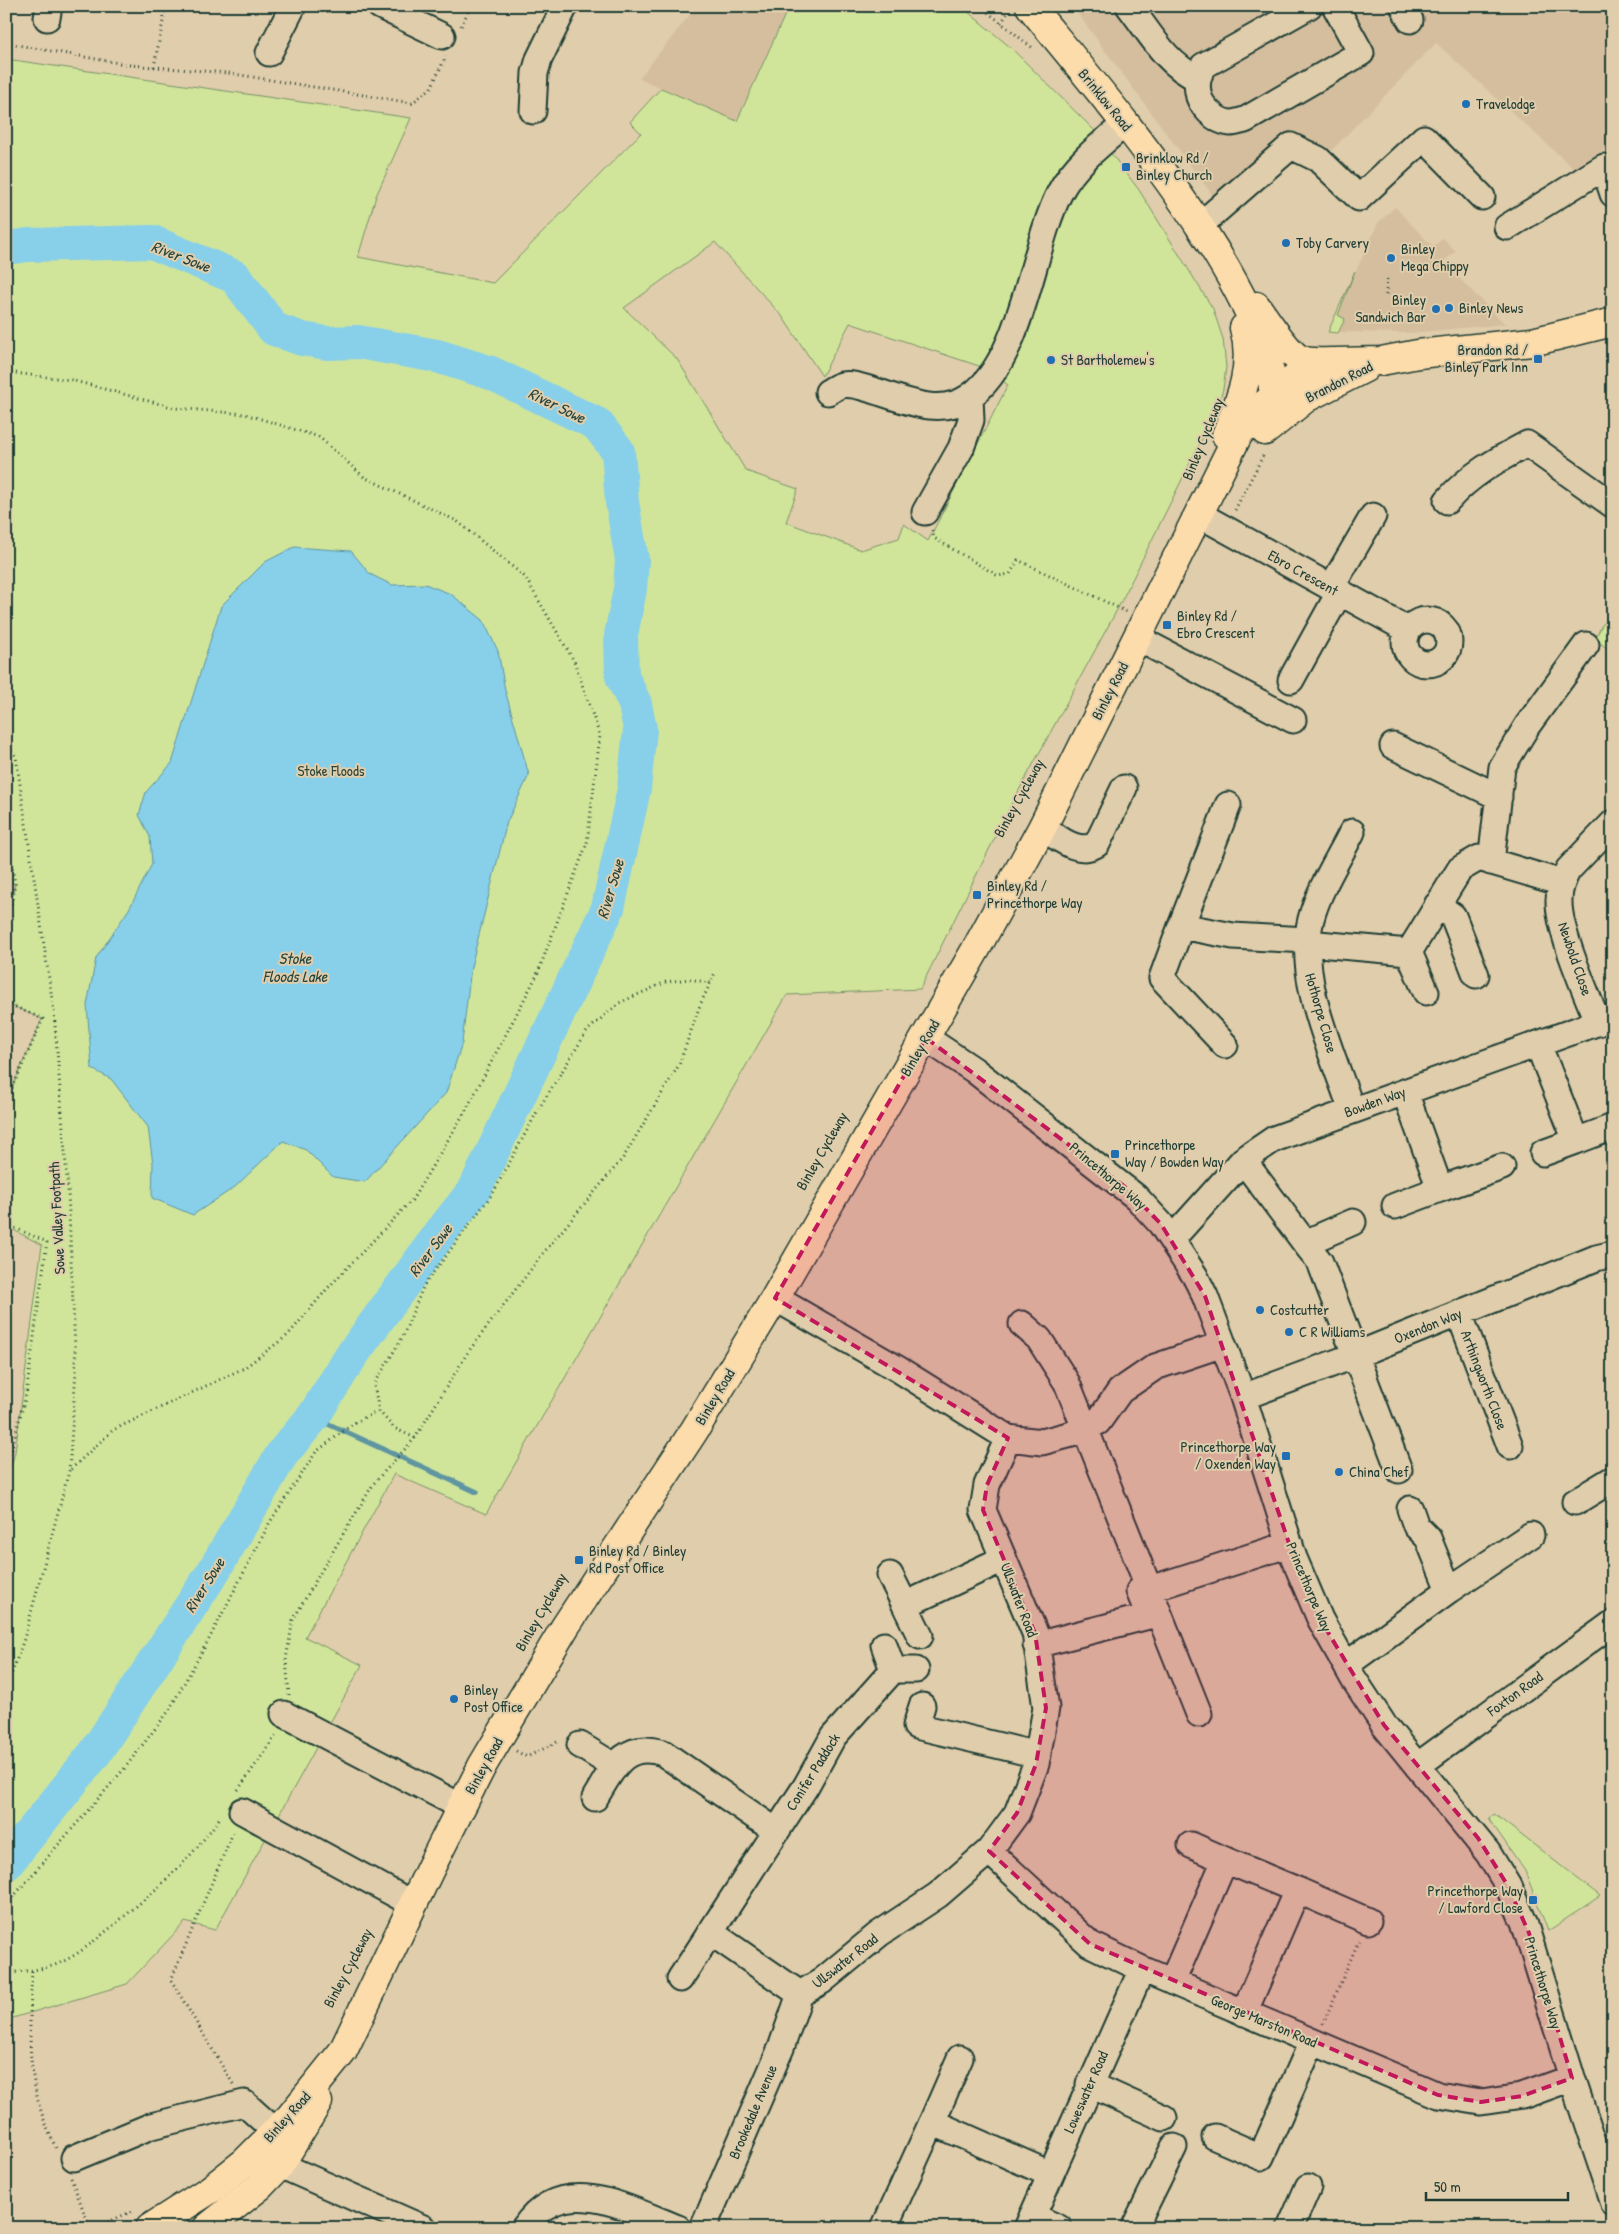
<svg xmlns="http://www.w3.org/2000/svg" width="1619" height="2234" viewBox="0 0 1619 2234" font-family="'Patrick Hand',sans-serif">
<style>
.built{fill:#d4be9e}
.green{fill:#d0e59a;stroke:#789167}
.water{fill:#88cfea;stroke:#5e95a1}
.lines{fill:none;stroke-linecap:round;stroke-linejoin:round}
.stream{stroke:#5e95a1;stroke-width:5.5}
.river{stroke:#88cfea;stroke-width:34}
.minor-casing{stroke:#1f3d34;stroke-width:29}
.major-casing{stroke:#1f3d34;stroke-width:31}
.path{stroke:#1f3d34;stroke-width:3;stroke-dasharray:1 4;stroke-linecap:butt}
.minor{stroke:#e0cdab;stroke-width:25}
.major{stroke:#fddcac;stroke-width:28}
.marked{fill:#c2185b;fill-opacity:0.2;stroke:#c2185b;stroke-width:4;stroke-dasharray:10 6;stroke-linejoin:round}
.poi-dot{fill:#1f6fb2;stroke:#e0cdab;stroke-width:2}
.labels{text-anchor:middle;stroke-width:4;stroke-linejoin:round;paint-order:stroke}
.street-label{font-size:15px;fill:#1f3d34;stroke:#e0cdab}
.poi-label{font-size:15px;fill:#1f3d34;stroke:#e0cdab;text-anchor:start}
.park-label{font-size:15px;fill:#284539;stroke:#e0cdab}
.water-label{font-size:16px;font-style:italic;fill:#24443d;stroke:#e0cdab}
</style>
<rect width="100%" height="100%" fill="#e0cdab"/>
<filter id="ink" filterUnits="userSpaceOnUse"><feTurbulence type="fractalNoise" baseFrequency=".02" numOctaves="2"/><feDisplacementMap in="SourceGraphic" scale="10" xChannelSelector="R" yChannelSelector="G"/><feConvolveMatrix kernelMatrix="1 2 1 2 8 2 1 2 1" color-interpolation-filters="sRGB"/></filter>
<g filter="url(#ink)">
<path class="built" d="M697,6H789L736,121L639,78Z
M1072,6H1613V144L1574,169L1436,43L1328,154L1291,137L1216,200Z
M1395,207L1433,247L1443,238L1456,251L1443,262L1505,324L1410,333L1328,332L1378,223Z"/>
<path class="green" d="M789,6H961L1010,47L1096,132L1023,271L1018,276L1013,310L982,367L850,323L822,376L782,316L715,242L624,308L677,359L746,471L798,489L786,522L861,550L899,538L904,524L928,541L1008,385L999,378L1061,204L1107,148L1139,190L1213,309L1223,339L1226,367L1223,389L1217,409L1118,608L1011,805L920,989L787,995L486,1514L394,1474L305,1637L362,1665L215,1930L185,1922L127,1984L6,2020V1485L15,1452L42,1245L6,1226V1102L42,1019L6,1003V930L15,884L6,879V59L411,118L376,196L358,257L493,283L641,133L630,122L661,88L737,121Z
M1355,271L1338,315L1345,319L1338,333L1328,332Z
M1613,615V653L1595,639L1602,625Z
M1494,1814L1600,1896L1548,1931L1525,1871L1489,1819Z"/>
<path class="water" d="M294,547L351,551L370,574L392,585L425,584L451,594L483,620L498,651L505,690L529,775L507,822L471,967L462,1043L446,1093L365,1182L333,1177L306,1150L283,1141L235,1187L193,1215L152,1198L153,1164L148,1127L111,1079L92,1069L87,1005L96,958L129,909L152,864L150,837L139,815L146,792L172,763L221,606L265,562Z"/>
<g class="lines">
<path class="stream" d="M313,1417L477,1492"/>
<path class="river" d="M6,248L28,245L152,242L235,277L274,329L302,339L327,343L358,342L437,356L491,373L597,424L618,451L622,502L632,560L630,589L621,635L622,676L635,704L640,729L634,789L608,908L475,1189L441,1232L352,1355L313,1417L282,1454L213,1572L95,1753L6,1864"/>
<g class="minor-casing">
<path id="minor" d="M380,6L442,36
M1129,6C1150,33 1166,64 1197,78
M1309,6L1203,66C1199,75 1196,82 1198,92C1199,105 1216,122 1230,123C1235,123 1240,121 1245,120L1361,53L1335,6
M1403,6L1410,20
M47,18L49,6
M269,53L293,6
M533,111L535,73L539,59L565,6
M1199,226L1291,146L1318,159L1359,198L1424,138L1482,197
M1507,227L1604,167L1613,194
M828,392C833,389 837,386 842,385C852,383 862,387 872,390C903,399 939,418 969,397C1023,361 1031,248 1060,192C1074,165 1102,143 1125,124
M1447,501C1469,475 1497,460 1527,444L1613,505
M925,512L961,448L971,420L970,397
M1200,515L1408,630
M1331,588L1373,516
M1405 642a22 22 0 1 1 44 0a22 22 0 1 1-44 0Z
M1137,638L1293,720
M1291,680L1339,593
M1393,746L1499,797
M1228,805L1181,926L1233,936L1308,940
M1042,828C1058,837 1078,856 1097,844L1124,788
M1491,862L1502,767L1527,726L1586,645
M1437,905L1453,916L1476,975
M1181,926L1162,978L1225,1045
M1307,943L1409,952L1426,992
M1409,952L1460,869L1479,858L1562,883
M1598,1023C1586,992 1558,930 1559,900C1559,889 1563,879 1568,870L1613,823
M926,1038L974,1070L1136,1197L1161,1224L1195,1276L1205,1296L1243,1397L1294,1558L1320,1619L1353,1678L1384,1725L1488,1853L1508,1886L1524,1922L1572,2078L1613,2201
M1538,1044L1576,1141L1543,1153
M1405,1092L1440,1189L1502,1167
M1352,1111C1333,1054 1296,979 1311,919C1319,889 1338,860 1352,832
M1576,1141L1613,1127
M1243,1160L1305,1243
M1395,1206L1440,1189
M1353,1222L1305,1243L1320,1262L1399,1470
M1172,1239L1243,1160L1274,1139L1613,1017
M775,1298L898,1369L1008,1438L1042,1442L1072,1434L1098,1422L1120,1391L1155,1367L1223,1344
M1459,1313L1510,1446
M1022,1324L1039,1339L1067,1383L1199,1714
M1243,1397L1356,1355L1596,1258L1613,1254
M1575,1502L1613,1479
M1410,1509L1416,1526L1428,1538L1449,1590
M890,1575L905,1605L1003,1559
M1150,1589L1290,1544
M905,1605L920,1636
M884,1645L893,1670H916
M1036,1645L1149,1616L1139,1591
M1346,1665L1449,1590L1531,1535
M922,1706L916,1726L1038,1755
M284,1714L462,1807
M580,1745L614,1766
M1417,1766L1613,1623
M595,1798C612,1770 624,1740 663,1753L776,1831
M242,1811L413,1904
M989,1851L1090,1944L1142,1969L1438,2095L1481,2102L1522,2096L1572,2078
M1225,1860L1297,1890L1244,2013
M1297,1890L1368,1921
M710,1932L800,1994
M680,1979L806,1786L833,1737L893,1670
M1172,1982L1225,1860L1191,1845
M800,1994L822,1981L879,1934L938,1895L989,1851L1017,1813L1036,1764L1046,1708L1035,1633L983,1510L987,1485L1008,1438
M960,2058L932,2122L1050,2174
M1089,2084L1164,2118
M1215,2137L1261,2157L1312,2042
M74,2158L151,2126L244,2103L276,2132L280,2165L423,2228
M1032,2216L1059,2228
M524,2228C562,2170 628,2209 678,2228
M703,2228L781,2048L800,1994
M884,2228L932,2122
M1027,2228L1142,1969
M1134,2228L1174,2147
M1290,2228L1308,2187"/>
</g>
<g class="major-casing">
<path id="major" d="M1030,6C1097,89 1300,318 1271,425
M1256,306C1266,319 1285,350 1298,358C1307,364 1321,362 1332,362
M1265,431L1306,398L1365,368
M1226,435C1240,400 1255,367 1244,328
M150,2228L211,2189L245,2162L290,2117L343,2051L431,1867L482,1766L565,1627L694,1431L775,1298L976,949L1042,828L1238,435L1259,409L1295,378L1336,362L1381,361L1418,354L1532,342L1613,322
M207,2228L260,2186L280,2165L318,2102"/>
</g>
<path class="path" d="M980,6L1034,49
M1001,23L1009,11
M461,26L471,6
M6,43L130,65L228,73L412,103L431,88L446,56
M154,67L166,6
M1386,295L1387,276
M6,372L71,380L175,408L245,414L319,437L364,477L457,521L525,577L574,661L600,736L587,843L537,975L466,1110L412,1200L327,1289L288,1335L244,1368L113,1430L69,1471
M1235,510L1264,454
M932,530L934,538L998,576L1010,574L1018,560L1127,612
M6,742L16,757L54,1012L68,1191L76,1371L69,1471L24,1639L6,1689
M6,829L15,884L6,930
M6,1003L43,1019L6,1102
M6,1224L47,1242L26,1395L13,1443L6,1482
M415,1438L394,1428L379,1411L374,1385L403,1336L424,1285L493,1193L538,1110L587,1031L619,1003L666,982L689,979L711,983
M6,1440L13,1443
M289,1695L286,1659L293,1620L327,1561L374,1483L415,1438L468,1352L545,1251L623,1158L679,1065L700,1005L715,973
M516,1751L527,1757L559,1741
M238,1790L277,1734
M6,1905L124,1769L168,1712L208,1641L270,1522L316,1452L354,1423L379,1411
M32,1971C29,2038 25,2085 56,2148
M6,1973C24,1971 46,1970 62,1962C81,1953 99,1937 115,1924C154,1892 192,1859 221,1816
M1323,2024L1359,1940
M233,2084L171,1980L234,1830
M71,2178L90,2228
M94,2228L135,2210"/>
<use href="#minor" class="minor"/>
<use href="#major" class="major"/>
</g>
</g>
<path class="marked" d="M926,1038L1124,1186L1161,1224L1205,1296L1294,1558L1320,1619L1384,1725L1478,1838L1508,1886L1529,1933L1572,2078L1522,2096L1481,2102L1438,2095L1090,1944L989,1851L1017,1813L1036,1764L1046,1708L1035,1633L983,1510L987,1485L1008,1438L775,1298Z"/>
<g class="poi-dot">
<circle cx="1466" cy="104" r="5"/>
<rect x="1121" y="162" width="10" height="10" rx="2.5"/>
<circle cx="1286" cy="243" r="5"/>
<circle cx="1391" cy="258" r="5"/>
<circle cx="1449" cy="308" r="5"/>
<circle cx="1436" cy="309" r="5"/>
<rect x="1533" y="354" width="10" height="10" rx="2.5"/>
<circle cx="1051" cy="360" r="5"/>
<rect x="1162" y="620" width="10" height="10" rx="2.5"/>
<rect x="972" y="890" width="10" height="10" rx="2.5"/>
<rect x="1110" y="1149" width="10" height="10" rx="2.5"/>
<circle cx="1260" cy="1310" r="5"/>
<circle cx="1289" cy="1332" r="5"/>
<rect x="1281" y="1451" width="10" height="10" rx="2.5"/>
<circle cx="1339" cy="1472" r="5"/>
<rect x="574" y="1555" width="10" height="10" rx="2.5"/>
<circle cx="454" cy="1699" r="5"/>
<rect x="1528" y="1895" width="10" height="10" rx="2.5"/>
</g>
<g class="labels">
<g class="street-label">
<text transform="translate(1105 100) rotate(51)" y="5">Brinklow Road</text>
<text transform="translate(1339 382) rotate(-27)" y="5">Brandon Road</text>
<text transform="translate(1203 439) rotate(-68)" y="5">Binley Cycleway</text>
<text transform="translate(1303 573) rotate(29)" y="5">Ebro Crescent</text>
<text transform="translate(1110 691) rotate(-63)" y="5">Binley Road</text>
<text transform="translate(1019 798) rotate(-61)" y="5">Binley Cycleway</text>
<text transform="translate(1575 959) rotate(71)" y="5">Newbold Close</text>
<text transform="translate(1321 1013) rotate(74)" y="5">Hothorpe Close</text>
<text transform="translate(920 1048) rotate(-60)" y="5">Binley Road</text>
<text transform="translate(1375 1102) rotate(-20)" y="5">Bowden Way</text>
<text transform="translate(822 1151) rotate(-60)" y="5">Binley Cycleway</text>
<text transform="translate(1108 1176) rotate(40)" y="5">Princethorpe Way</text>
<text transform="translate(57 1218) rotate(-93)" y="5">Sowe Valley Footpath</text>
<text transform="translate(1428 1326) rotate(-22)" y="5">Oxendon Way</text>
<text transform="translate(1484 1380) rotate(69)" y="5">Arthingworth Close</text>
<text transform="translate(715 1397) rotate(-59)" y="5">Binley Road</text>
<text transform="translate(1309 1587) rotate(67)" y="5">Princethorpe Way</text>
<text transform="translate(1019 1600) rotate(69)" y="5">Ullswater Road</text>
<text transform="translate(541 1612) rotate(-60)" y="5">Binley Cycleway</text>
<text transform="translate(1515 1694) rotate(-36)" y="5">Foxton Road</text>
<text transform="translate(484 1766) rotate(-61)" y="5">Binley Road</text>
<text transform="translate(813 1772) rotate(-58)" y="5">Conifer Paddock</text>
<text transform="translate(845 1961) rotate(-38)" y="5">Ullswater Road</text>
<text transform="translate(348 1968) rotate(-62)" y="5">Binley Cycleway</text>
<text transform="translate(1543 1983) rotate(73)" y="5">Princethorpe Way</text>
<text transform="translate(1264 2021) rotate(23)" y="5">George Marston Road</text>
<text transform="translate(1086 2092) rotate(-66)" y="5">Loweswater Road</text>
<text transform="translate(753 2112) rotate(-67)" y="5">Brookedale Avenue</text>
<text transform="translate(287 2117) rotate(-48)" y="5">Binley Road</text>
</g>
<g class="poi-label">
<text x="1476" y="109">Travelodge</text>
<text x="1136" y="163">Brinklow Rd /<tspan x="1136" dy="17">Binley Church</tspan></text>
<text x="1296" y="248">Toby Carvery</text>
<text x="1401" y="254">Binley<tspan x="1401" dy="17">Mega Chippy</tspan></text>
<text x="1426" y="305" text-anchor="end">Binley<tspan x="1426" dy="17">Sandwich Bar</tspan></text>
<text x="1459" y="313">Binley News</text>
<text x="1528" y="355" text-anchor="end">Brandon Rd /<tspan x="1528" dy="17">Binley Park Inn</tspan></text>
<text x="1061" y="365">St Bartholemew's</text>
<text x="1177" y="621">Binley Rd /<tspan x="1177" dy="17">Ebro Crescent</tspan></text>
<text x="987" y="891">Binley Rd /<tspan x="987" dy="17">Princethorpe Way</tspan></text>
<text x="1125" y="1150">Princethorpe<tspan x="1125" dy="17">Way / Bowden Way</tspan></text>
<text x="1270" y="1315">Costcutter</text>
<text x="1299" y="1337">C R Williams</text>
<text x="1276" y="1452" text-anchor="end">Princethorpe Way<tspan x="1276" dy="17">/ Oxenden Way</tspan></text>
<text x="1349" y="1477">China Chef</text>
<text x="589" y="1556">Binley Rd / Binley<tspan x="589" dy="17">Rd Post Office</tspan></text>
<text x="464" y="1695">Binley<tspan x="464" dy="17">Post Office</tspan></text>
<text x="1523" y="1896" text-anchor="end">Princethorpe Way<tspan x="1523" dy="17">/ Lawford Close</tspan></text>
</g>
<g class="park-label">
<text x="331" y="776">Stoke Floods</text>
</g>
<g class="water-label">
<text transform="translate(181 256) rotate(21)" y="6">River Sowe</text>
<text transform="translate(557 405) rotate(26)" y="6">River Sowe</text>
<text transform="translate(610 889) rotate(-74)" y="6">River Sowe</text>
<text x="295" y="964">Stoke<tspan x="295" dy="18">Floods Lake</tspan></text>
<text transform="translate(430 1250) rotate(-53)" y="6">River Sowe</text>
<text transform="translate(204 1585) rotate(-58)" y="6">River Sowe</text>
</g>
</g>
<rect width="1619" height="2234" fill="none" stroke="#e0cdab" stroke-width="25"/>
<rect x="12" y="12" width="1594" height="2209" fill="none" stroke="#1f3d34" stroke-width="2" filter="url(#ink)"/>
<path d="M1426 2192v8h142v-8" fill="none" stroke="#1f3d34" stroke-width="2.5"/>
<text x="1434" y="2192" font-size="15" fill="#1f3d34" stroke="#e0cdab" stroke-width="4" paint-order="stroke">50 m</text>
</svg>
